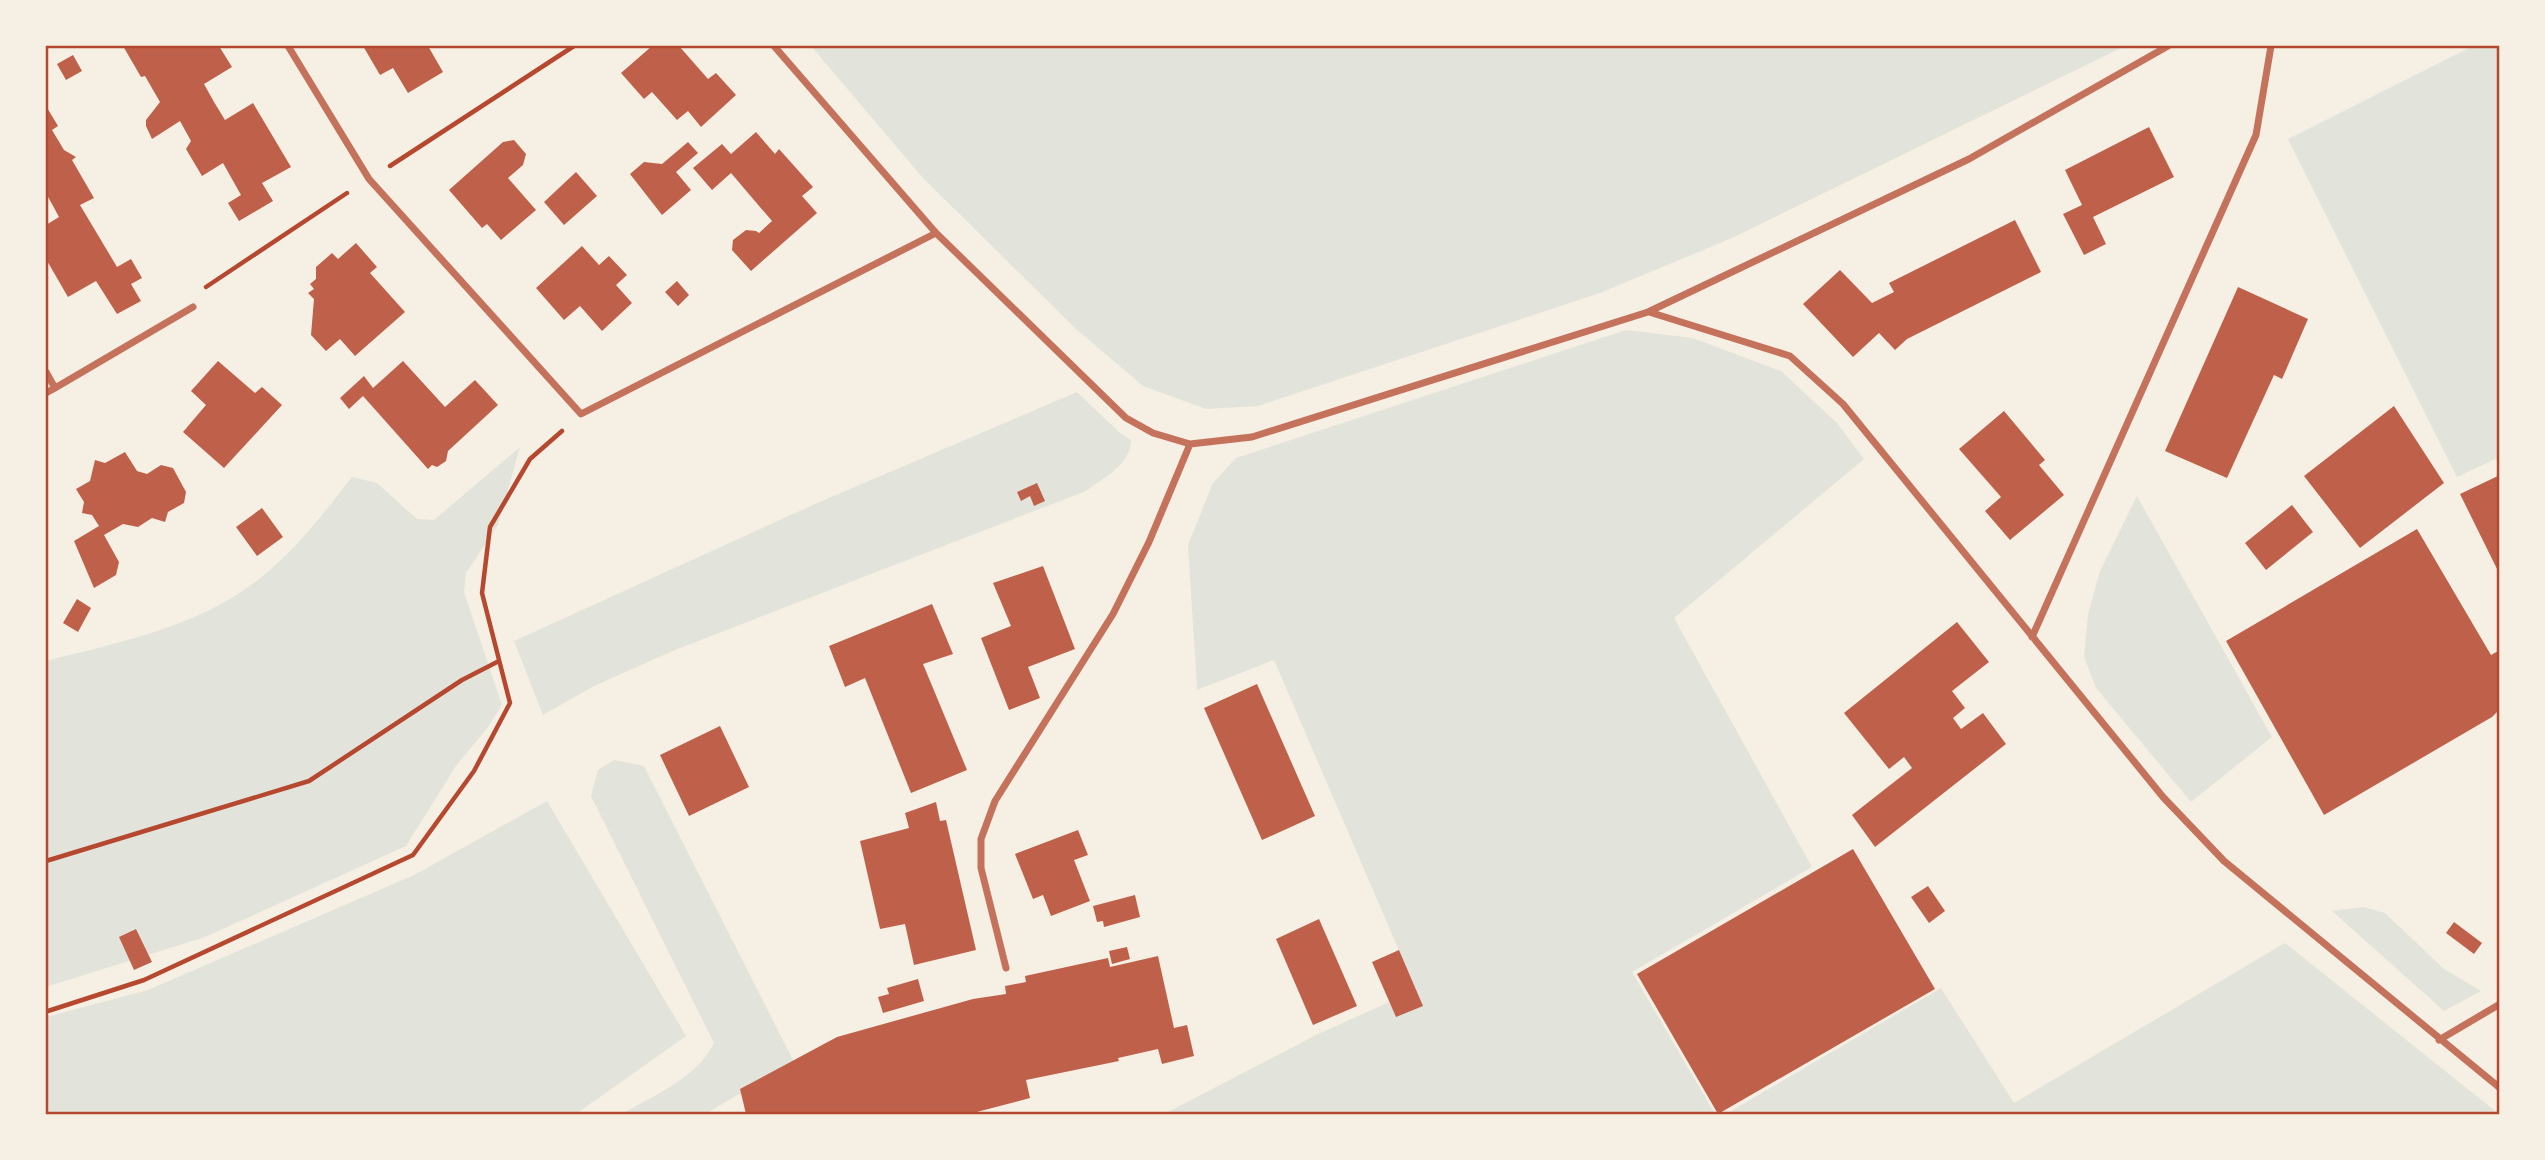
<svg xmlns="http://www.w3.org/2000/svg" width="2545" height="1160" viewBox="0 0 2545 1160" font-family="Literata,serif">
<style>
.green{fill:#e2e4dc}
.building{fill:#bf614a}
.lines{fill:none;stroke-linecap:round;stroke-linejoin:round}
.path{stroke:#b5482f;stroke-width:4.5}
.minor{stroke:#c5725c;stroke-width:7}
.neatline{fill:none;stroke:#b5482f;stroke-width:2.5}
</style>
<rect width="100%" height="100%" fill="#f6efe4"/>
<path class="green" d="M811,46H2125L1732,238L1600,293L1258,406L1206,409L1143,386L1076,329L923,178Z
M2473,46H2499L2500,457L2457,477L2288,139Z
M1626,330L1693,338L1781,371L1837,423L1864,459L1674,618L1812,867L1632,972L1715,1114H1164L1318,1034L1416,990L1274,660L1197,690L1188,545L1213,483L1236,458Z
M1077,392L1119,432L1131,440C1131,465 1104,477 1086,491L675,650L594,686L543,715L514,641L815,504Z
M520,447L498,525L466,573L464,592L502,705L488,727L456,766L406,846L205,937L46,987V661C118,643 199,627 259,579C295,551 324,513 352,477L377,483L417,519L434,520Z
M2137,496L2272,737L2191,802L2096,688L2084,657L2088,614L2100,571Z
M614,760L644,766L794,1062L705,1114H622C654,1095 697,1078 714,1043L591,796L598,770Z
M547,801L686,1036L576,1114H46V1017L148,990L414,875Z
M2363,907L2385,913L2444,969L2481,991L2444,1011L2332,911Z
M2285,943L2499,1114H1726L1941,988L2014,1103Z"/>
<path class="building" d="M123,46H219L232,67L204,84L214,102L225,120L253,103L291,167L262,183L273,201L239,221L228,203L241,195L223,163L202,176L186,149L191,141L180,121L152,139L146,126V120L160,102L145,76L141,77Z
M363,46H428L443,72L408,93L393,68L380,75Z
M652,46H679L708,79L716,73L736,95L701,127L688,111L677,120L652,92L644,99L621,73Z
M73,55L82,71L66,80L57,64Z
M46,106L58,126L52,130L64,150L76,157L72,160L94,198L80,205L117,267L131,259L142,278L131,284L141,301L117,314L96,281L68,297L46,259V225L59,217L46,193Z
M2149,127L2174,177L2093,217L2106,244L2084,255L2063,214L2082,205L2065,170Z
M756,132L775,154L779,149L813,187L802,196L817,213L751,271L732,250L733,240L746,230L756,231L759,233L772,221L731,173L712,190L693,168L722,144L731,154Z
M514,140L526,154L523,165L508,178L536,210L501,240L487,224L482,228L449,190L503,142Z
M688,142L698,153L676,172L691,190L662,215L630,174L644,162L662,164Z
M576,172L597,196L564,225L544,202Z
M2015,220L2041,272L1907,339L1895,350L1879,333L1853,357L1803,304L1840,270L1872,303L1894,292L1889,283Z
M356,243L377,267L370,273L405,312L355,356L340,339L326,351L311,335L314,299L308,293L314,289L310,284L316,279V267L332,253L338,259Z
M582,246L599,265L609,256L627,275L616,285L632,303L602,331L580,306L564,320L536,288Z
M677,281L689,295L678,306L665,292Z
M2238,287L2308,319L2282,379L2274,375L2227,478L2165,451Z
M218,361L255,393L262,387L282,405L224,468L183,432L206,405L191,391Z
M403,361L445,407L475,380L498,405L448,451L446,461L437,467L432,465L428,469L363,396L349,409L340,398L364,376L373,388Z
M2394,406L2444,483L2360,548L2304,476Z
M2004,411L2045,460L2039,465L2064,495L2010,540L1985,511L2001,497L1959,449Z
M125,452L137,471L147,474L161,465L173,468L186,492L184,503L168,512L165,522L152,518L138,527L123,524L104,535L119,562L116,575L94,588L74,541L99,526L92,515L82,513L84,502L76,489L90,481L95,460L105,463Z
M2500,475V575L2460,494Z
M1037,483L1045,501L1034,506L1030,496L1021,501L1017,492Z
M2292,505L2313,532L2266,570L2245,543Z
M262,508L283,537L257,556L236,527Z
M2417,529L2491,655L2500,650V709L2492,717L2324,815L2226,641Z
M1043,566L1075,649L1028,667L1040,698L1009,710L981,638L1011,626L993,583Z
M77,599L91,608L78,632L63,623Z
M932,604L953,654L923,664L967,770L911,793L865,678L845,687L829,646Z
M1957,622L1989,662L1952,691L1965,708L1953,718L1961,729L1983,713L2006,744L1875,847L1852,815L1912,768L1904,757L1889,769L1844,713Z
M1257,684L1315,816L1262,840L1204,708Z
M720,726L749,787L689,816L660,755Z
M936,802L940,821L946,820L976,950L914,965L905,924L880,929L860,841L909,828L905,813Z
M1078,830L1088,855L1074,860L1090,901L1051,916L1043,895L1033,899L1015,854Z
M1853,849L1935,989L1718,1114L1637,974Z
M1928,886L1945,911L1929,923L1911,897Z
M1135,895L1140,917L1104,927L1103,921L1097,922L1093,906Z
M1319,919L1357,1006L1313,1025L1276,939Z
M2454,922L2482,943L2474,954L2446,933Z
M136,929L152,962L134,970L119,937Z
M1127,947L1130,959L1112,964L1109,951Z
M1399,950L1423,1006L1396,1017L1372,962Z
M1158,956L1174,1028L1187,1025L1194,1056L1162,1064L1158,1049L1118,1058L1119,1061L1026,1080L1030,1098L969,1114H746L740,1089L837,1037L973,999L1006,994L1005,986L1026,982L1025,976L1108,958L1110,967Z
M918,979L924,1001L883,1013L878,997L889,994L887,988Z"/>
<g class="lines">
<path class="path" d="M390,166L574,46
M206,287L347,193
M46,861L309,781L462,680L499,661
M48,1011L144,980L413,855L474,771L510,703L482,593L490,527L530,459L562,431"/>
<path class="minor" d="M288,46L369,179L581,414L936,233
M774,46L936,233L1126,418L1153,433L1190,444L1252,437L1648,312L1969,159L2168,46
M1649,312L1790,356L1843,404L2163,797L2224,861L2500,1088
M46,372L55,388L46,393
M55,388L193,307
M2032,637L2256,135L2271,46
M1006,968L981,868V839L995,801L1113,614L1149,542L1190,444
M2439,1040L2500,1004"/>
</g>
<rect width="2545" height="1160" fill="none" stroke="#f6efe4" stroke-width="94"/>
<rect x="47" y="47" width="2451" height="1066" class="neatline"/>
</svg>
